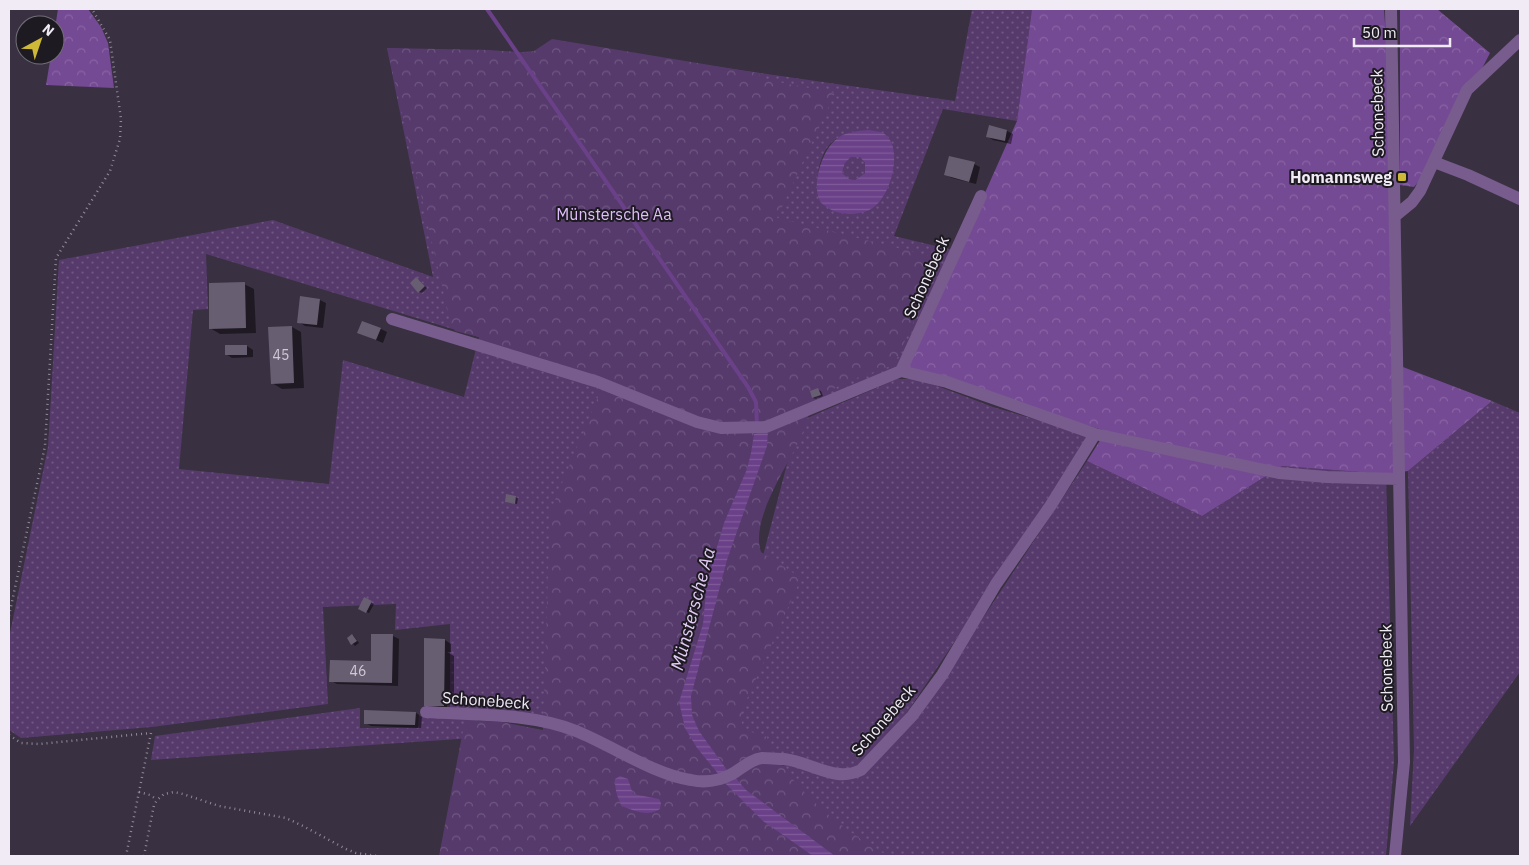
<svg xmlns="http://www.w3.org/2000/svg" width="1529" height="865" viewBox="0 0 1529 865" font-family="'IBM Plex Sans',sans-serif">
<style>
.grass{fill:url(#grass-dots);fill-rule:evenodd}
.forest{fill:url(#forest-crowns)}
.park{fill:url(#park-crowns)}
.water{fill:url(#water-rules);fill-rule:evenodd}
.shadow{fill:#0007}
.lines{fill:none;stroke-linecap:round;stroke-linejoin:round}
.stream{stroke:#6a4089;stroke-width:4}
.building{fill:#685e71}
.path{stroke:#918a98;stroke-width:2.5;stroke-dasharray:1 4;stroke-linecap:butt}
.minor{stroke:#775c8d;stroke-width:12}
.poi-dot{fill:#ceb837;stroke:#1e1a22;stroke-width:2}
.labels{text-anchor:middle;stroke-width:4;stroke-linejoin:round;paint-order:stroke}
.number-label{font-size:14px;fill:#cfc8d5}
.street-label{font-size:16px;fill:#f1ebf6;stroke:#1e1a22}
.poi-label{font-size:16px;font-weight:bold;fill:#f1ebf6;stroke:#1e1a22;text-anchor:end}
.park-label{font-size:16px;fill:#e0befc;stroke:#1e1a22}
.water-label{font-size:18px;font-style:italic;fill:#e2ccf5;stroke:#1e1a22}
</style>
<defs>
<pattern id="grass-dots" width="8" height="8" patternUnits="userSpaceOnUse" patternTransform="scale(1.25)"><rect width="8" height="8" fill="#563a6c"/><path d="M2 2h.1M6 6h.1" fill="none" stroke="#6f5782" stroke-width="1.8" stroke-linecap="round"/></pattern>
<pattern id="forest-crowns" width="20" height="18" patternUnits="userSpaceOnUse" patternTransform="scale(1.25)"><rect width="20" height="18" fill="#754a94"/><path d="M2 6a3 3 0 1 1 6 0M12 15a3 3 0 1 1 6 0" fill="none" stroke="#8964a4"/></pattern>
<pattern id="park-crowns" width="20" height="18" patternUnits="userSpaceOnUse" patternTransform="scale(1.25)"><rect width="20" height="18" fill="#563a6c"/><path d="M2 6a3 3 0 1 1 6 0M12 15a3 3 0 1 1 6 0" fill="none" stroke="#6f5782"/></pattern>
<pattern id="water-rules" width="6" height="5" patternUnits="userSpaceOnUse" patternTransform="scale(1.25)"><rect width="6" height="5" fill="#6a4089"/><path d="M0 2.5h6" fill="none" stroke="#805c9a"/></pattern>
</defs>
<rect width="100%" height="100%" fill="#393041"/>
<path class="grass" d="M972,9H1032L1017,121L943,109L894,236L953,250L903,365L765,424L529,60L522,52L581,47L955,101ZM852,132L889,139C899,159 893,170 887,189L820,201C814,185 818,156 831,143C837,137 844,135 852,132Z
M387,48L514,54L577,367L206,254L208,309L193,310L179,469L329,484L343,360L464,397L476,349L574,379L663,413L684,729L450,711V624L395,630L396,604L323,607L328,704L152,727L21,738L9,730V638L48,447L59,260L273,220L433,277Z
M851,157H860L865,163V173L855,180L848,179L842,173L845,163Z
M897,379H919L993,407L1093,436L908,711L860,768L851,771L759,754L692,696L758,575L798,422Z
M1492,401L1520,413V672L1410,826L1414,749L1408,471Z
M1087,461L1202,516L1282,466L1386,474L1394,762L1386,856H843L747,769L786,765L852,779L916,719Z
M360,708V728H418L419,715L450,719H478L473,738L151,760L155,736Z"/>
<path class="forest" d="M58,9H88L101,27L108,43L114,88L46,85L51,55H55V28Z
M1032,9H1384L1387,54L1395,364L1492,401L1408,471L1386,474L1282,466L1202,516L1087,461L1106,431L906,370L1017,121Z
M1400,9H1437L1490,53L1434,162L1414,187L1400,185Z"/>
<path class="park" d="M552,39L758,73L763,79L835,93L777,218L942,259L894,365L848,381L809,402C808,409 809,418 806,425C794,459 749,516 761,552L798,576L800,579L799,583L742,710V729L767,737C769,749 776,757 783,767C811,804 848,833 888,856H439L465,720L502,722L543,730L550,512L605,380L478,341L479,337L455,331L449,316L387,48L489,50L531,53Z"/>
<path class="water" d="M868,130C872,131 879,131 883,133C905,146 891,195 874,207C866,213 857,214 848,214C840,213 833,212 827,207C824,205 820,203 819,199C812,182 823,147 839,137C847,132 858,131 868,130ZM851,157H860L865,163V173L855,180L849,179L842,173L845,163Z
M768,431L767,446L727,560L691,696L692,715L699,731L727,770L720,776L697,748L685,728L679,702L703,624L707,581L710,571L724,523L747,469L751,453L754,434Z
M620,776L628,779L633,794L659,799L661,803L660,809C648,817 634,811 622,806C617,797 615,790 615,779Z
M734,776L746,790L835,856H813L763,821L725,783Z"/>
<path class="shadow" d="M989,126L1007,131L1013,134L1011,144L993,140L987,136Z
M974,164L980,167L976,184L952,178L946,175Z
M419,280L427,288L422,293L419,292Z
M244,284L254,289L256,333L220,334L210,328Z
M320,300L326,303L323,328L305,326L299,322Z
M292,327L301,332L304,388L282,389L272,383Z
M381,329L387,332L383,343L359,333Z
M247,346L253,350V357L232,358L226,354Z
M818,390L821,391L823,396L816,399L813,398Z
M515,497L518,498L517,504L506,502Z
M365,599L374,604L369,613L360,609Z
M353,635L359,643L355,646L348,638Z
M393,636L399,639L398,686L337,684L331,681L372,662Z
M445,640L451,644V652H447L454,656V703H447V707H427Z
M416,713L422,717L421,728L371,726L365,723Z"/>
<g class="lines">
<path class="stream" d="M487,9L748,387L756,402L757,426"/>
</g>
<path class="building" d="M989,125L1007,130L1005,141L986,137Z
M949,156L975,162L969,182L944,175Z
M416,277L425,286L418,293L410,283Z
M245,282L246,328L209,329V283Z
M300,296L320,299L317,325L297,323Z
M362,321L381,328L376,340L357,333Z
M292,326L294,383L271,384L268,327Z
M225,345H247V355H225Z
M818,388L821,395L812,398L810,391Z
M506,494L516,496L515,504L505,502Z
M364,597L372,601L366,613L358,609Z
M352,634L357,641L351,645L347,638Z
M371,634H393L392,683L329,682L330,660L371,661Z
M424,638L445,639L444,706H424Z
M364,710L416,712L415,725L364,724Z"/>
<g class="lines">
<path class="path" d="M9,616L45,446L56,258L110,171L120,139L121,119L110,40L92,9
M9,735L21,743L39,744L151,733L126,856
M139,792L150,795L156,799
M144,856L154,805L157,800L164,794L174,792L183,794L219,806L286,818L303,826L346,849L356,853L377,856"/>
<path class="minor" d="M1391,9L1404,762L1395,856
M1434,162L1468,175L1520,199
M1395,216L1412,202L1420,191L1467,90L1520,40
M392,319L598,382L697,422L721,428L766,427L901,371L947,382L1095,434L1279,473L1327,477L1399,479
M901,371L981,196
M426,712C474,715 532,713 576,731C613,746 653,774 691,780C705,783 719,781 732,774C741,769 751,759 762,758C769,758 777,759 784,759C811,762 835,783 861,770L912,716L942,675L996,584L1051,505L1095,434"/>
</g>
<rect class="poi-dot" x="1397" y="172" width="10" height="10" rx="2.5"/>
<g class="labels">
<g class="number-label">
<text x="281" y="360">45</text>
<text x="358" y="676">46</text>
</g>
<g class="street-label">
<text transform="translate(1377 113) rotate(-91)" y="6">Schonebeck</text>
<text transform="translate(926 277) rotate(-66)" y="6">Schonebeck</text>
<text transform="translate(1386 668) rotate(-91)" y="6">Schonebeck</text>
<text transform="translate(486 700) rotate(4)" y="6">Schonebeck</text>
<text transform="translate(883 720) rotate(-49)" y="6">Schonebeck</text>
</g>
<g class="poi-label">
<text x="1392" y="183">Homannsweg</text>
</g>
<g class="park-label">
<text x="614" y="220">Münstersche Aa</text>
</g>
<g class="water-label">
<text transform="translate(693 609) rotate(-75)" y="6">Münstersche Aa</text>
</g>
</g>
<rect width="1529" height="865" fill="none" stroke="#f1ebf6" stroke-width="20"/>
<g transform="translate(40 40) rotate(40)"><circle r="24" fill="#1e1a22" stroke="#726e77"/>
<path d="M0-4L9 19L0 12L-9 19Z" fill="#ceb837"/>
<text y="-8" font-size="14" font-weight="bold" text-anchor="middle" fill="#f1ebf6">N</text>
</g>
<path d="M1354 38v8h96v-8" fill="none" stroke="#f1ebf6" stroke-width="2.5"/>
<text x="1362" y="38" font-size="15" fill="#f1ebf6" stroke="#1e1a22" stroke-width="4" paint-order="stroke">50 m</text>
</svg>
